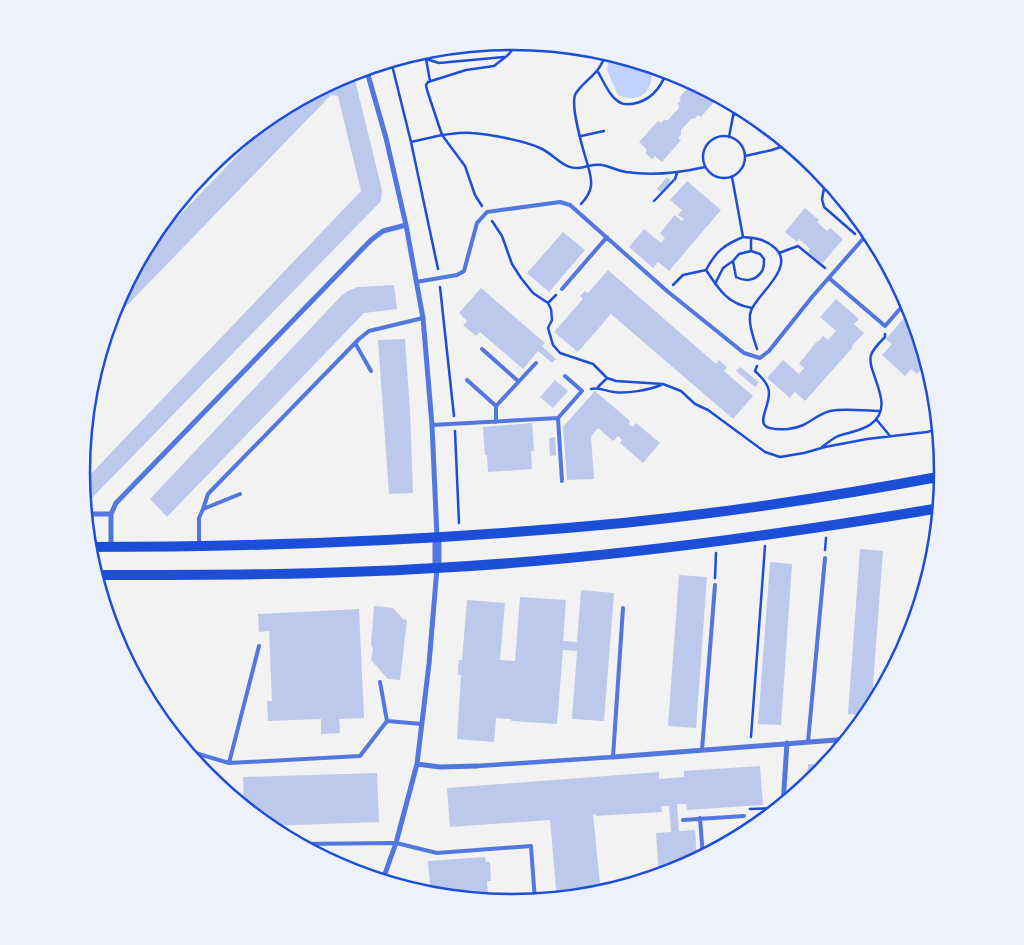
<svg xmlns="http://www.w3.org/2000/svg" width="1024" height="945" viewBox="0 0 1024 945" font-family="Roboto,sans-serif">
<style>
.water{fill:#bfd3fe}
.building{fill:#bdc9ec}
.lines{fill:none;stroke-linecap:round;stroke-linejoin:round}
.path{stroke:#1d4ed8;stroke-width:2.5}
.service{stroke:#5277de;stroke-width:4}
.pedestrian{stroke:#5277de;stroke-width:4.5}
.minor{stroke:#5277de;stroke-width:5}
.tertiary{stroke:#5277de;stroke-width:9}
.secondary{stroke:#1d4ed8;stroke-width:10}
.rim{fill:none;stroke:#1d4ed8;stroke-width:2.5}
</style>
<rect width="100%" height="100%" fill="#f2f2f2"/>
<path class="water" d="M610,54L651,66C655,89 641,105 618,95L607,70Z"/>
<path class="building" d="M342,77L355,80L382,190L381,201L88,502H84L81,479H86L361,191L338,96L331,95L109,324L114,307L143,253L282,109Z
M693,82L719,96L701,117L698,115L695,118L691,119L681,130V135L678,138L681,140L662,162L655,156L652,159L645,153L647,150L639,142L658,121L661,123L664,120H668L679,108L678,103L681,100L679,98Z
M747,111L771,130L765,137L742,117Z
M667,177L671,181L661,192L657,189Z
M687,181L721,210L669,271L658,262L653,268L629,247L644,229L661,243L665,238L660,233L675,215L682,221L684,219L678,215L682,210L670,200Z
M805,208L819,220L817,222L827,231L830,228L843,239L822,264L808,252L810,249L799,239L797,242L785,232Z
M563,232L585,250L549,292L527,273Z
M608,270L716,364L719,360L727,367L724,371L753,396L733,419L611,314L578,352L554,332L583,299L580,296L585,291L588,293Z
M394,285L397,309L364,313L167,517L150,499L341,296L348,291L358,287Z
M481,288L545,343L542,346L556,359L552,363L538,351L523,369L480,332L476,336L463,325L467,321L459,313Z
M836,299L859,319L854,324L864,333L852,346L853,347L805,401L795,392L790,398L767,378L783,360L799,374L804,368L799,364L817,341L818,342L823,336L828,340L836,331L820,317Z
M910,311L912,313L927,362L917,374L911,369L905,376L882,355L892,344L886,339Z
M405,339L410,412L413,493L389,494L378,340Z
M740,367L759,382L755,387L736,371Z
M555,380L568,391L553,408L540,397Z
M595,391L630,421L629,424L633,427L636,423L660,443L643,463L620,443L622,440L618,436L613,441L598,428L591,437L594,479L567,480L563,427Z
M532,423L534,451H531L532,469L488,472L487,455H485L483,427Z
M555,437L556,455L550,456L549,438Z
M860,549L883,551L871,712L868,716L848,714Z
M770,562L792,564L781,725L758,724Z
M679,575L707,577L696,728L668,726Z
M581,590L614,593L604,721L572,719L577,651L563,650L557,724L511,721V719L496,718L494,742L457,739L461,675H458V668L459,660H462L467,600L505,603L500,660L515,661L520,597L566,600L563,641L577,642Z
M374,606L393,608L403,619L407,620L400,680L388,679L371,660L373,648L371,645Z
M359,609L364,718L339,719L340,733L321,734V719L268,721L267,701H272L269,631L259,632L258,614Z
M823,762L829,763L817,778L806,786L808,764L823,765Z
M760,766L763,805L687,810L686,804H677L679,831L695,830L697,860L677,871L659,876L656,833L671,832L669,806H661L662,812L596,816V815L593,814L601,894L596,896L557,899L550,820L450,827L447,788L659,772V779L684,777V771Z
M377,773L379,822L267,826L244,807L243,777Z
M485,857L486,862H490L491,881H487L488,895L451,898L431,896L428,861Z"/>
<g class="lines">
<path class="path" d="M519,42L508,55L494,66L466,70L428,82L426,85L427,90L442,135C452,134 462,132 472,133C489,134 525,141 540,148C558,156 564,174 588,166C584,153 569,103 576,93C587,77 600,75 606,52
M422,51L426,59L439,63L504,57
M426,59L430,81
M391,61L411,142L438,269
M598,72C604,82 610,98 621,103C624,105 629,104 632,104C651,101 661,88 667,71
M733,116L735,105
M581,136L604,131
M703 157a21 21 0 1 1 42 0a21 21 0 1 1-42 0Z
M729,137L733,116L741,108
M411,142L442,135L465,166L475,195L482,206
M745,156L772,150L789,144
M826,178L822,199L824,207L855,234
M654,201L675,179L677,173
M581,204C593,191 593,183 588,166C608,162 608,169 626,172C652,176 679,173 705,167
M492,221L502,236L512,264L521,278L533,293L548,303L551,309L552,320L548,328L553,345L560,353L593,364L607,378L616,381L663,384L681,391L695,404L708,410L765,452L780,457L804,453L825,447L867,439L927,432L939,429
M743,237C756,238 765,239 775,248C797,267 755,296 751,311C747,321 754,339 757,349
M751,251V238
M779,253L798,246L825,268
M706,270C719,290 728,304 752,308
M715,284L723,268L733,261L739,254L751,251L760,254L764,259C764,262 764,268 762,271C756,281 745,282 736,277L733,261
M673,285L683,275L706,270C716,251 724,245 743,237L732,177
M440,287L454,416
M548,303L556,295
M757,366L755,371C761,377 769,384 769,393C769,413 747,432 788,429C809,427 814,415 830,411C845,408 864,411 880,411
M598,387L607,378
M591,389C600,387 605,391 614,392C627,394 649,390 661,385
M876,419L890,436
M455,431L459,523
M822,447C827,443 832,439 838,436C849,432 862,431 871,424C897,406 866,372 871,355C873,349 880,342 885,337V334
M825,550L826,538
M715,578L716,553
M751,737L765,546
M750,809L774,808"/>
<path class="service" d="M829,278L885,326L907,301
M416,282L457,275L464,271L477,223L487,212L560,202L570,205L667,291L744,353L760,358L769,351L812,297L862,240L872,235
M562,289L607,237
M355,343L371,371
M482,349L518,381
M467,380L496,406
M558,418L562,481
M496,422V406L536,363
M432,425L558,418L582,391L565,376
M203,509L208,494L359,339L369,331L423,318
M199,544V518L203,509L240,494
M380,682L387,721
M808,742L825,558
M185,750L229,763L360,756L387,721L422,724
M702,750L715,585
M613,757L623,608
M229,763L259,646
M700,818L703,857
M683,820L744,816
M296,844L396,843L437,853L531,846L535,901"/>
<path class="pedestrian" d="M477,766L613,757"/>
<path class="minor" d="M366,68L386,138L406,225L423,318L432,425L437,537
M85,514H111
M111,547V514L116,503L371,240L383,231L406,225
M613,757L849,739
M417,764L440,767L477,766
M783,805L787,743
M382,882L396,843L417,764L429,664L437,568"/>
<path class="tertiary" d="M437,537V568"/>
<path class="secondary" d="M88,547C266,547 445,540 623,523C730,512 837,496 943,476
M95,575C208,575 322,575 436,568C605,559 773,536 940,508"/>
</g>
<path d="M0 0H1024V945H0ZM90 472a422 422 0 1 1 844 0a422 422 0 1 1-844 0Z" fill="#edf1fc" fill-rule="evenodd"/>
<path class="rim" d="M90 472a422 422 0 1 1 844 0a422 422 0 1 1-844 0Z"/>
</svg>
